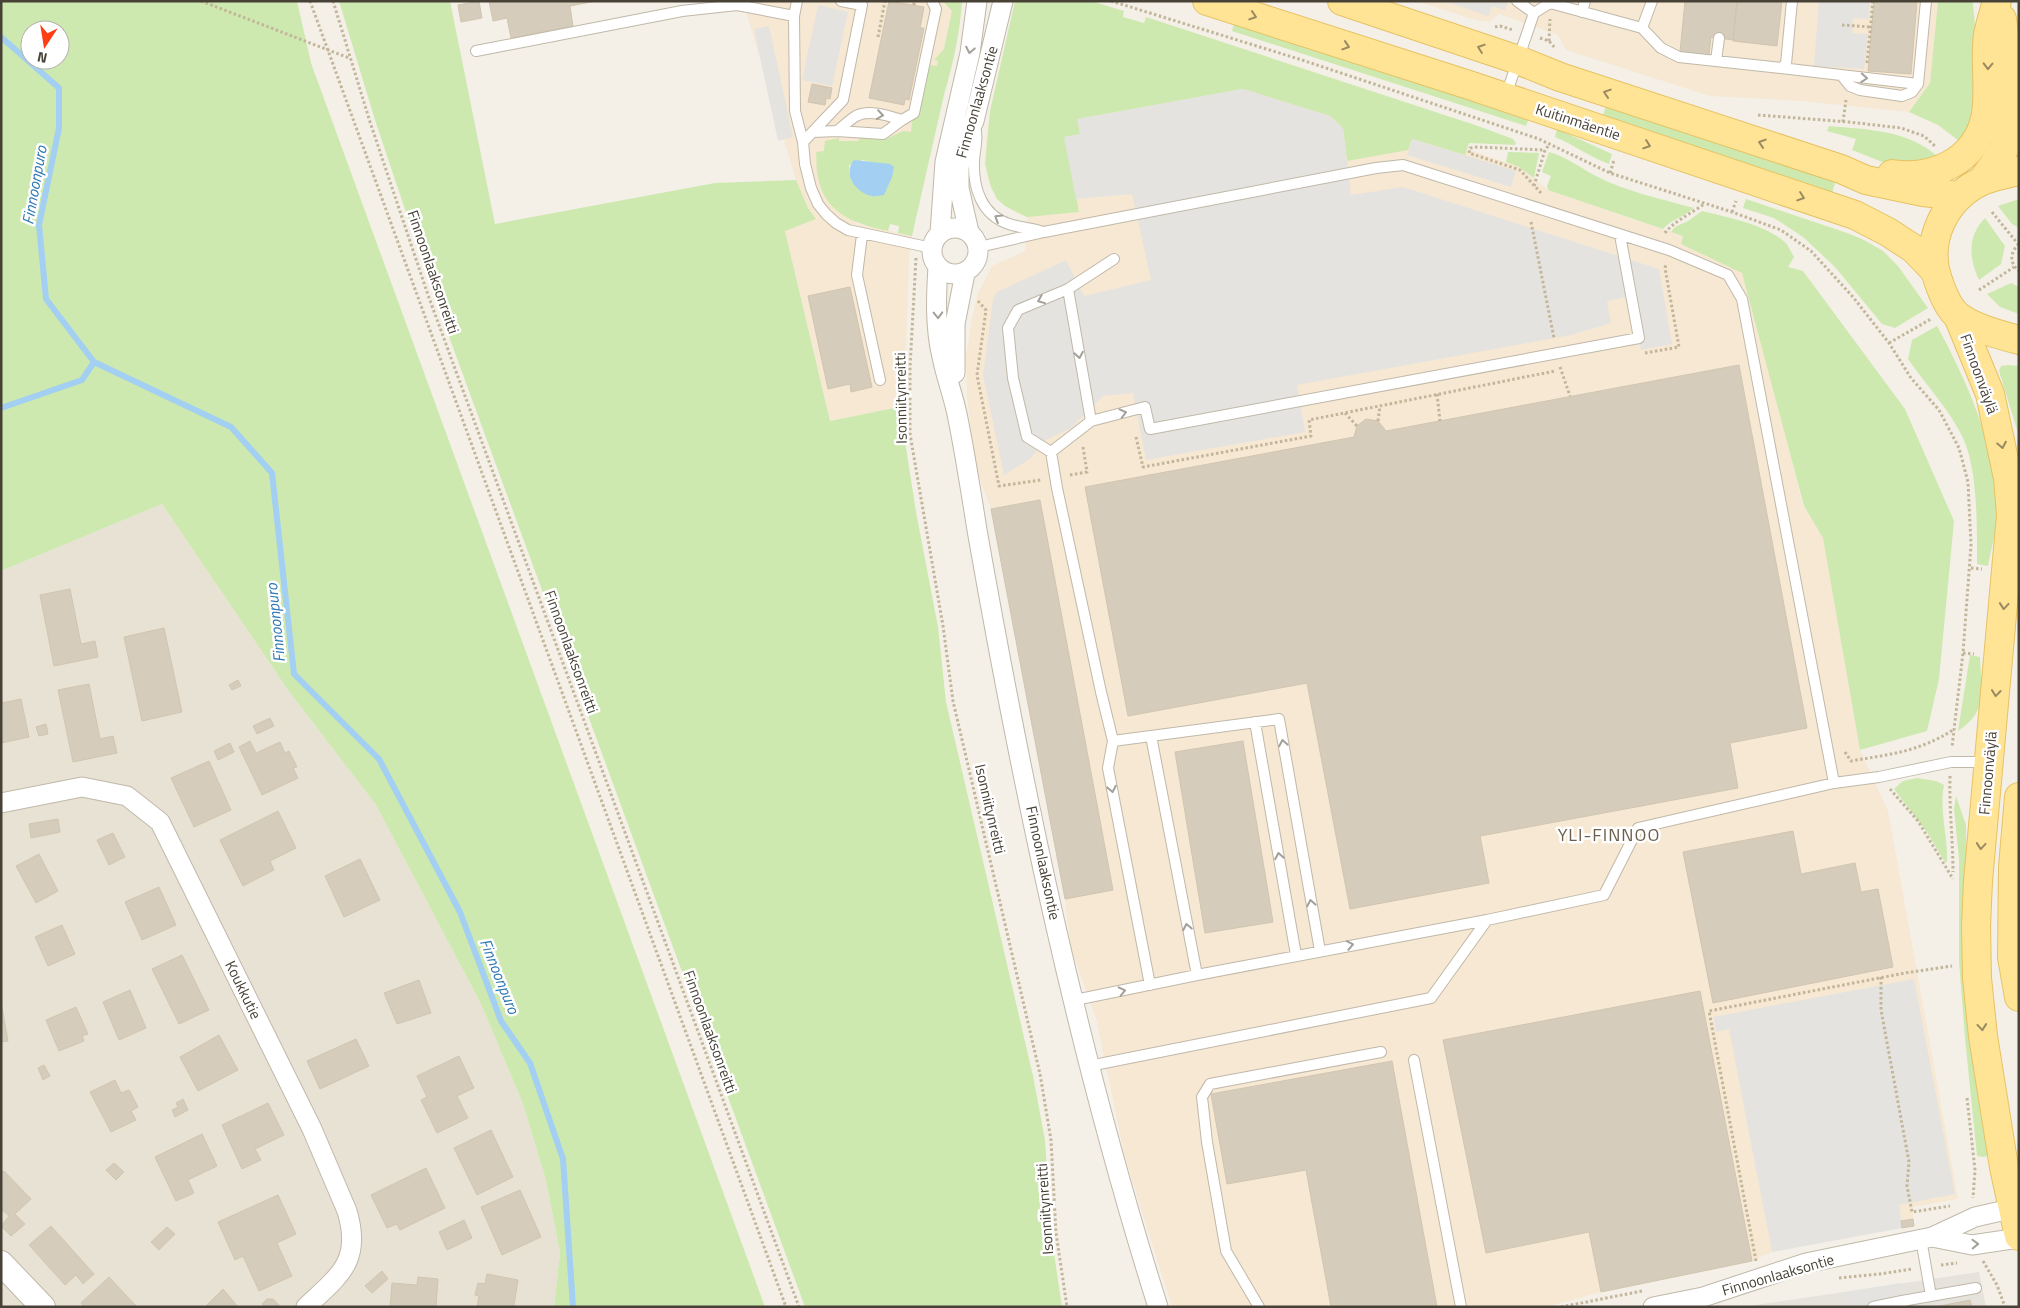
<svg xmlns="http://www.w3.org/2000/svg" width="2020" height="1308" viewBox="0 0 2020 1308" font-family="'Titillium Web',sans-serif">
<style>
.residential{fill:#e8e2d5}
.commercial{fill:#f6e8d2}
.industrial{fill:#e6e2dc}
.green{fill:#cde9af;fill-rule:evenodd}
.parking{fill:#e5e3df}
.water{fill:#a2cff2}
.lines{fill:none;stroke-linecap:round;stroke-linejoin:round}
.stream{stroke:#a2cff2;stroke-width:6}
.building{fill:#d6ccbc;stroke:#d1c5af}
.service-casing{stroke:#c0b8a9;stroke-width:12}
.minor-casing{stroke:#c0b8a9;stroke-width:21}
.tertiary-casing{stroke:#c0b8a9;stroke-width:26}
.primary-casing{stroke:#e6c263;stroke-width:30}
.path{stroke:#c2b59a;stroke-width:3;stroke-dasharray:2.5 2.5;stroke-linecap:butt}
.service{stroke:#fff;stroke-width:10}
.minor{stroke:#fff;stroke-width:19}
.tertiary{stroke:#fff;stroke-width:24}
.primary{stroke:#ffe495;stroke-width:28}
.oneway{stroke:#9a8a61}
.oneway2{stroke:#a3a09a}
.labels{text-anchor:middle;stroke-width:5;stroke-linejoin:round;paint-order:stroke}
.street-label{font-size:15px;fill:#474136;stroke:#fff}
.water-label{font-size:16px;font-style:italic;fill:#2d78b5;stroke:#fff}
.quarter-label{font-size:18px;letter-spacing:1px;fill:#6a5f4d;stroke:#fff}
</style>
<rect width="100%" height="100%" fill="#f4f0e7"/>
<path class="residential" d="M162,504L288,690L376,805L481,1004L523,1104L546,1180L560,1253L554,1307H1V571Z"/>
<path class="commercial" d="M743,1H948L955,12L928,148L816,152L826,198L837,211L858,224L912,236L909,258L904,406L830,421L785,230L816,219L808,208L796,180Z
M1416,1H1938L1930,83L1909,112L1802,101L1710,96L1566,50L1558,35L1499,14L1490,22L1475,20Z
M1158,64L1264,79L1519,167L1548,190L1683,236L1681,244L1742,272L1752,302L1803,506L1823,537L1860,750L1888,811L1958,1199L1913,1207V1219L1772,1252L1752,1261L1601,1292L1547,1307H1172L1125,1158L1096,1018L1071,949L1065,899L990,506L975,467L967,395L966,358L972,318L978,293L992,266L1025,251L1027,217L1016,213L997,199L991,187L987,176L986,144L990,111Z"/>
<path class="industrial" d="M1979,1272L1986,1307H1742Z"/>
<path class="green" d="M1,1H297L311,63L765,1307H554L560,1253L546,1180L523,1104L481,1004L376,805L288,690L162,504L1,571ZM30,30H60V60H30Z
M339,1H450L495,224L715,183L796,180L808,208L816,219L785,231L830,421L904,406V435L916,512L938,627L946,702L1033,1076L1045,1140L1051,1233L1062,1307H805L433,293L375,120Z
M943,1H962C960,33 953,64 944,95L912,236L898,233L899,226L890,224L888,231C853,223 823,214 817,172C816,165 817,159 816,152L824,151L825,141L839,138V141H859V137L886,139L903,131L911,132L912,122L918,115L929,65L937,66L938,61L934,60L944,49L952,11ZM863,160L874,163L852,182L849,173V165Z
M1015,1H1091L1124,11L1123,17L1144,23L1146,17L1478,126L1513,139L1516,143L1515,145L1469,143L1465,155L1412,139L1408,150L1347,161L1343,129L1330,116L1243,89L1078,119L1080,134L1065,137L1079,212L1027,217L1005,206L997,199L991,187L985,164L990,111Z
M1938,1H1973V4C1976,41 1983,84 1970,121C1968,128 1963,135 1959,141L1938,125L1909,112L1930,83Z
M1234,23L1529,118L1526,126L1232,31Z
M1606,105L1836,180L1832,193L1602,119Z
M1829,126C1869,130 1905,129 1937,156L1921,165H1890L1852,150L1856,139L1827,131Z
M1557,129L1612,154L1609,164C1590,157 1574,145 1555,137Z
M1508,152L1539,153L1534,178L1519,167L1506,162Z
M1549,152C1565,156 1579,167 1594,175C1624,191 1661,199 1694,208C1684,217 1670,220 1663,229L1548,190L1547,186L1551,176L1542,172Z
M1746,199L1847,233L1864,240L1883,251L1898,266L1928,308L1895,328L1882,324L1835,267L1803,237L1774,218L1743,208Z
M2019,199V228L2012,224L1998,206Z
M1702,211C1729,218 1765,224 1786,243C1789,247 1791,252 1794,257L1788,267L1803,271L1905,409L1954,521L1939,679L1927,731L1860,750L1823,538L1804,506L1742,273L1681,244L1683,236L1671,232L1675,227L1688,221Z
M1985,218L2005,246L2001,264L1979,280C1969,259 1967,236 1985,218Z
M2011,283L2019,287V314L2000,307L1987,294Z
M1937,326C1966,379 1999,452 1997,513C1997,530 1991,549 1988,566L1977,564C1977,528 1978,470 1963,438C1949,409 1926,385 1908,359L1912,340Z
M2008,365L2019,366V436L1999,371L2001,366Z
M1970,655L1980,657C1981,689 1989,711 1958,731Z
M1917,778L1936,781L1944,785C1939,810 1948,836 1947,862H1945L1927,832L1894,789L1903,781Z
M1956,796L1966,825V931L1992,1155L1983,1157L1977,1156L1965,1038L1959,961V859L1954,809Z"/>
<path class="parking" d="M1445,1H1508L1505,10L1492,6L1488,16Z
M1819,1H1870L1869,19L1853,18L1852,33L1868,34L1864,69L1814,66Z
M818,5L848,12L832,86L802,80Z
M769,26L793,137L778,141L754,29Z
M1243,89L1330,116L1343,128L1351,195L1403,187L1659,269L1672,344L1641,350L1631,296L1607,301L1611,323L1571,335L1297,385L1305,432L1146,460L1133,393L1103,396L1071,428L1046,440L1030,459L1004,475L983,375L993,300L997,292L1066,260L1084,296L1151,280L1132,194L1076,199L1064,137L1080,134L1077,119Z
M1412,139L1516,171L1511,187L1407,155Z
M1914,979L1955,1194L1899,1205L1902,1228L1772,1252L1729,1029L1716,1032L1713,1017Z
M1901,1283L1897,1307H1842L1848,1306L1846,1292Z"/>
<path class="water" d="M854,160L890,164L894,167L892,177L884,195C881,195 876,197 872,196C856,193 842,174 854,160Z"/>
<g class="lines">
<path class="stream" d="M1,37L59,88V128L39,225L46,299L94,362L231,427L272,473L294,674L379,759L460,912L501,1021L530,1063L563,1159L573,1307
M1,408L82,380L94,362"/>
</g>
<path class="building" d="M479,1L482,18L461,22L458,5Z
M489,1H596L570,6L573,26L511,38L507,18L493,21Z
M889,1L924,7L920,28H924L909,100L905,99L904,105L869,98Z
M1685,1H1737L1733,40L1711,37L1709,55L1680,52Z
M1737,1H1782L1777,46L1733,41Z
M1874,1H1917L1911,74L1868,71Z
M812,84L832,88L830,99L826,98L825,105L808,102Z
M850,287L872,387L851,392L850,384L828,389L808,296Z
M1739,365L1807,728L1730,743L1738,788L1480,836L1489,883L1350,909L1307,683L1128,716L1085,487L1354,437L1357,426L1366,419L1378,421L1386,431Z
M1040,500L1113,890L1065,899L991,509Z
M70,589L81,644L95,641L98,657L54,666L40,595Z
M164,628L182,712L142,721L124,637Z
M238,680L241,686L232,690L229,685Z
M89,684L100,739L113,736L117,753L73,762L58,690Z
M1,697L2,703L21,699L29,737L1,743Z
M270,718L274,726L257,734L253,726Z
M46,724L48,734L39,736L36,727Z
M250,741L256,753L280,742L285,753L289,751L297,767L293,768L298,778L262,795L239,747Z
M1243,741L1273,922L1205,933L1175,752Z
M230,743L234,752L218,760L214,751Z
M209,761L231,810L194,827L171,778Z
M278,811L296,848L270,861L274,870L243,886L220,840Z
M58,819L60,832L31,838L29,824Z
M1793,831L1801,874L1855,863L1861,892L1878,889L1893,967L1713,1003L1683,852Z
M113,833L125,857L109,865L97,840Z
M39,854L58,891L36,903L16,866Z
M360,859L380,900L344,917L325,876Z
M159,887L176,925L142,940L125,902Z
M62,925L75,954L48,966L35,937Z
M182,955L209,1010L179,1024L152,969Z
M419,980L431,1013L397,1024L384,993Z
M130,990L146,1028L119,1040L103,1002Z
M1700,991L1752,1261L1601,1292L1589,1232L1486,1253L1443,1040Z
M1,1002L8,1041L1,1042Z
M76,1007L88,1034L82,1036L84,1041L59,1051L46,1020Z
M219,1035L238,1070L198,1091L180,1057Z
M356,1039L369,1066L320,1089L307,1061Z
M459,1056L474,1088L457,1096L468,1118L437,1133L421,1100L427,1097L417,1076Z
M1392,1061L1437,1307H1331L1306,1170L1227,1184L1211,1094Z
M44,1065L50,1076L43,1080L38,1068Z
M115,1080L121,1093L129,1090L138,1107L131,1111L136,1120L111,1132L90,1092Z
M183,1099L188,1110L175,1117L172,1110L178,1107L176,1103Z
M268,1103L284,1135L255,1149L261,1160L242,1169L222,1125Z
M491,1130L513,1177L477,1195L454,1148Z
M202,1134L217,1166L188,1180L194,1193L176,1201L155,1157Z
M114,1163L124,1172L116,1180L106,1170Z
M426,1168L445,1208L400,1230L397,1224L387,1228L371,1195Z
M4,1171L31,1199L15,1214L25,1224L11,1236L1,1226L9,1216L1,1209V1173Z
M520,1190L541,1237L502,1255L481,1207Z
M278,1195L296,1234L277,1243L292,1276L259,1291L243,1256L235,1260L218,1222Z
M1913,1219L1914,1226L1902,1228L1901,1221Z
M464,1220L472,1238L447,1250L439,1232Z
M51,1226L94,1274L83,1284L76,1275L65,1285L29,1245Z
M167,1227L175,1234L159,1250L151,1242Z
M382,1271L388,1279L372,1293L365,1286Z
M487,1274L518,1280L514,1305L518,1307H477L479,1296L475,1295L478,1283L485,1284Z
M109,1277L137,1307H84L81,1303Z
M418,1277L438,1279L436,1307H390L392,1283L417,1285Z
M223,1289L238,1307H205Z
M267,1299H273L281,1307H265L262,1304Z
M1970,1300L1972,1307H1935Z"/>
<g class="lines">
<g class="service-casing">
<path id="service" d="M797,1L794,16L795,111L803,142L805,164L811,188L818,204L826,214L836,223L848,230L932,248
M1517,1L1534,13
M1582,12L1585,1
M1642,28L1652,1
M476,51L682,11L737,5L794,16
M1716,61L1719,38
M1781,68L1918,84L1926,1
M1842,76L1850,86L1860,90L1902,96L1912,92L1918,84
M1506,95L1534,13L1550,3L1642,28L1661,48L1679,57L1781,68L1786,64L1792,1
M974,122C979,137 975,146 974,161C973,187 981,215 1009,224C1020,228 1032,228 1043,232
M837,131C843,127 849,120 856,116C869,109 889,116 902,120L914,113L936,9L932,1
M813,132L837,131L883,134L902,120
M803,142L843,100L862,5L841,1
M862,235L857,275L880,380
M979,247L1044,232L1376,168L1403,165L1669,250L1728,275L1742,299L1834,783
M1114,259L1068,289L1018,310L1008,328L1013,378L1027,437L1051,452L1057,488L1101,692L1113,741L1108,768L1150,985
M1068,289L1091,421
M1051,452L1091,421L1145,407L1150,429L1639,338L1620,235
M1255,722L1296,955
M1151,736L1197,975
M1113,741L1279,719L1320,951
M1075,1000L1197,975L1487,920
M1414,1060L1461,1307
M1089,1066L1431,998L1487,920L1604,895L1638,828L1834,783L1879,777L1951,762H1988
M1921,1239L1931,1296
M1902,1301L1976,1288
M1259,1307L1226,1251L1207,1142L1202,1097L1210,1084L1381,1052
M1873,1307L1902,1301L1903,1307"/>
</g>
<g class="minor-casing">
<path id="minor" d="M932 251a23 23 0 1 1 46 0a23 23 0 1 1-46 0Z
M969,232L959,188V168L964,140L974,121L1003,1
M940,233L945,162L970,53L977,1
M938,267C936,297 935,328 942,357C946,377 953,395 957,414C965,453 971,492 977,530C1023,792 1078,1054 1158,1307
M955,373V324L965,273
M1,803L82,787L127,796L160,822L312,1129L347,1211C362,1261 340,1275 306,1307
M1932,1237L1972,1245L2019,1238
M1653,1307L1703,1297L1806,1263L1932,1237L1975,1217L2019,1207"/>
</g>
<g class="tertiary-casing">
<path id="tertiary" d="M1,1263L43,1307"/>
</g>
<g class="primary-casing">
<path id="primary" d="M1207,1L1469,85L1855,215L1888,232L1914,249L1935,271
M1342,1L1518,60L1560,77L1841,169L1866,180L1923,192L1960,196
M2019,171C2006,174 1994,176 1982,181C1945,198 1924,241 1938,280C1942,292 1948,308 1958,316C1973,328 2000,335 2019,340
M1892,174C1932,180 1975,162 1985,119C1991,91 1984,62 1988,35C1990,24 1994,12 1997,1
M1982,181C1989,171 1998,160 2004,149C2020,109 2008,61 2002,19
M1958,316L1990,394L2008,478L2011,515L1978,881L1976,926L1977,978L1983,1036L2004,1167L2019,1236
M2019,797L2013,867L2012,957L2019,997"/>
</g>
<path class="path" d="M201,1L349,58
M310,1L786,1307
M333,1L370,122L428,295L799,1307
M1111,1L1302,60L1539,139L1610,173L1732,212L1781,230L1811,251L1853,297L1889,343L1911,378L1939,410L1959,448L1968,482L1971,545L1963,653L1952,747
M914,5V1
M1842,25L1871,27
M1495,27L1500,26L1513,30
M878,37L885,1
M1540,38L1549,41L1555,48
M1549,41L1550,19
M1867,63L1873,1
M1758,115L1849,122L1901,128L1924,136L1936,147
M1843,122L1846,100
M1610,173L1614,160
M1534,186L1545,150L1549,145
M1541,193L1520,170L1469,153L1470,148L1477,147L1545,150
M1732,212L1736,201
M1992,212L2018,244
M1531,222L1554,338
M1665,233C1673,222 1692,213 1704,204
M2019,244C2010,252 2009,263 2019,271
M916,258L910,367V434L943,626L953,701L1040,1074L1051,1140L1056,1233L1067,1307
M1979,290L2014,267
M978,301L986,310L977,375L999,486L1041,480
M1889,343L1931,319
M1645,353L1679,347L1665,268L1666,264
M1560,367L1570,396
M1437,394L1440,421
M1345,413L1357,426
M1378,421L1380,406
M1136,437L1143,467L1311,436L1309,420L1555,371
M1070,475L1087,472L1083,447
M1971,568L1982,569
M1963,653L1974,654
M1845,752L1851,761C1891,754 1918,752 1953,730
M1950,776C1949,808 1953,840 1953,872
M1890,789L1918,821L1953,879
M1881,977V1010L1909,1162L1907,1186L1912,1212L1950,1206
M1967,1098L1975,1170L1973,1198
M1756,1261L1709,1011L1905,973L1952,966
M1983,1261L1997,1285L2005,1307
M1941,1265L1957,1263
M1839,1278L1880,1274L1912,1269
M1561,1307L1642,1291"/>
<use href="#service" class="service"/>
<use href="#minor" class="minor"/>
<use href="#tertiary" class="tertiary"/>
<use href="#primary" class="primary"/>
</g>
<defs><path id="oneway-chevron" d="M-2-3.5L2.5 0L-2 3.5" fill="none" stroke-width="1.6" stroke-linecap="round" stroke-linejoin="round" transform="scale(1.25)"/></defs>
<g class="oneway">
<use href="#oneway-chevron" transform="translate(1253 16) rotate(18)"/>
<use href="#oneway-chevron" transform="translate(1346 46) rotate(18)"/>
<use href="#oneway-chevron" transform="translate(1481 48) rotate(-161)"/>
<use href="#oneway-chevron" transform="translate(1988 66) rotate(91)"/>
<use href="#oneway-chevron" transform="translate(1607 93) rotate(-162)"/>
<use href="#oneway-chevron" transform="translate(1762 143) rotate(-162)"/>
<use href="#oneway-chevron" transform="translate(1647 145) rotate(19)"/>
<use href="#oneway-chevron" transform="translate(1801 197) rotate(19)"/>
<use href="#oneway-chevron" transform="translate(2002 445) rotate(79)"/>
<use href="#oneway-chevron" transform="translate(2004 606) rotate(95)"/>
<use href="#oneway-chevron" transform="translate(1996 693) rotate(96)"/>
<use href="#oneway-chevron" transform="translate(1981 846) rotate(95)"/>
<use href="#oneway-chevron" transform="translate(1982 1027) rotate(85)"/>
</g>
<g class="oneway2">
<use href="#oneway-chevron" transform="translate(970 50) rotate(101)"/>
<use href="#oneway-chevron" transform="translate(1864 78) rotate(4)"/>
<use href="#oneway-chevron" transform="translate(880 115) rotate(8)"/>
<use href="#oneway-chevron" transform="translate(998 218) rotate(-148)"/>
<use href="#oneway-chevron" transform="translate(1041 300) rotate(158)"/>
<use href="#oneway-chevron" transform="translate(938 315) rotate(88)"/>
<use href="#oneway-chevron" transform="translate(1079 355) rotate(80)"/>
<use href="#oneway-chevron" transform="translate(1123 413) rotate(-14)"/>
<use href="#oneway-chevron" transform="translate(1283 743) rotate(-100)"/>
<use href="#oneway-chevron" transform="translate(1112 789) rotate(79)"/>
<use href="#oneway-chevron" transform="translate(1279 856) rotate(-100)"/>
<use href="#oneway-chevron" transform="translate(1311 903) rotate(-100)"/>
<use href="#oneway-chevron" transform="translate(1187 927) rotate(-101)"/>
<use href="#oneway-chevron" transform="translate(1350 945) rotate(-11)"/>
<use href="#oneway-chevron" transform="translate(1122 991) rotate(-13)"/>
<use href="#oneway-chevron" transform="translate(1975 1244) rotate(-2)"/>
</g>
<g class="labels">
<g class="street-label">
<text transform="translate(977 102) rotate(-74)" y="5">Finnoonlaaksontie</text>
<text transform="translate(1578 122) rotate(18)" y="5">Kuitinmäentie</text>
<text transform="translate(433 272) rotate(71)" y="5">Finnoonlaaksonreitti</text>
<text transform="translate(1979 374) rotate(70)" y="5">Finnoonväylä</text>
<text transform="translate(901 398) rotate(-91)" y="5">Isonniitynreitti</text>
<text transform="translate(571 652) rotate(70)" y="5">Finnoonlaaksonreitti</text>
<text transform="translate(1988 773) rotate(-85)" y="5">Finnoonväylä</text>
<text transform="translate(990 809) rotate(77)" y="5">Isonniitynreitti</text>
<text transform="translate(1043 863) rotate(78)" y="5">Finnoonlaaksontie</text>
<text transform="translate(243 990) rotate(64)" y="5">Koukkutie</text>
<text transform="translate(710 1032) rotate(70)" y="5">Finnoonlaaksonreitti</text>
<text transform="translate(1045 1209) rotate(-94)" y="5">Isonniitynreitti</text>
<text transform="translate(1778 1275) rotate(-16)" y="5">Finnoonlaaksontie</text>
</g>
<g class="water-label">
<text transform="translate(34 185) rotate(-80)" y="6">Finnoonpuro</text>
<text transform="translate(275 623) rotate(-96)" y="6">Finnoonpuro</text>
<text transform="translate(500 976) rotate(68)" y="6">Finnoonpuro</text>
</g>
<g class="quarter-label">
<text x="1609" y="841">YLI-FINNOO</text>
</g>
</g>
<rect width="2020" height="1308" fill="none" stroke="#474136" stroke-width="5"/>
<g transform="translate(45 45) rotate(192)"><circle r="24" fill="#ffffff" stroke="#b5b3af"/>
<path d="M0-4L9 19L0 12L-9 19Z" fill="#fe3e14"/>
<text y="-8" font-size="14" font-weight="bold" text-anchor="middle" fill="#474136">N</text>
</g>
</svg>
